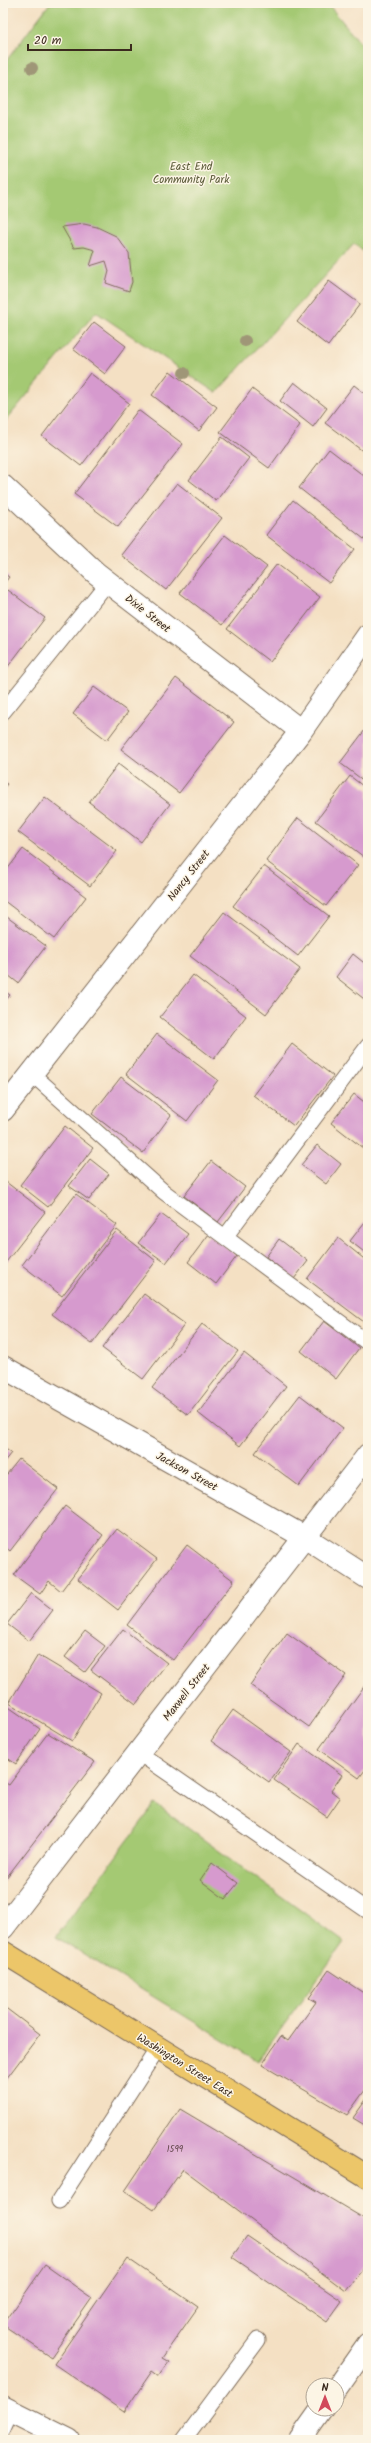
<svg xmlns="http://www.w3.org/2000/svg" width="371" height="2443" viewBox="0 0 371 2443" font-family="Kalam,sans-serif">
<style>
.green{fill:#a4c973;stroke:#707a48}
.building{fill:#d69ace}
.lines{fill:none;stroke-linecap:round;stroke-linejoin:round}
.service-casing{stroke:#7c6a58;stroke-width:17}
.minor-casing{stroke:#7c6a58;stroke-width:24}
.primary-casing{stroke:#7c6a58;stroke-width:24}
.service{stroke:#fff;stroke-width:15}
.minor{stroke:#fff;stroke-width:22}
.primary{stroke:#ecc669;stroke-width:22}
.tree{fill:#9f9677}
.labels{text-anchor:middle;stroke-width:3;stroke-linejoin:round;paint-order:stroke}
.number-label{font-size:9px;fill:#62464a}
.park-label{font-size:11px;fill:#5a5a38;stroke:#fcf5e5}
.street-label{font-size:11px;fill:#3b2a1e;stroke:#fcf5e5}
</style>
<rect width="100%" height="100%" fill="#fcf5e5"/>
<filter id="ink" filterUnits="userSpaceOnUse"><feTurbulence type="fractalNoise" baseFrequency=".025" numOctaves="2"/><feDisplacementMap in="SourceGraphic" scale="8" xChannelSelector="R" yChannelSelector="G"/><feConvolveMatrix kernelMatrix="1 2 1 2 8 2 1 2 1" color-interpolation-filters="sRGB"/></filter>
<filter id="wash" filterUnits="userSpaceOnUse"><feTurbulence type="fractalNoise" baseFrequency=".012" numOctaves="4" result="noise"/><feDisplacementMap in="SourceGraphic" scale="16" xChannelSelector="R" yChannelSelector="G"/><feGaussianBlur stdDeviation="0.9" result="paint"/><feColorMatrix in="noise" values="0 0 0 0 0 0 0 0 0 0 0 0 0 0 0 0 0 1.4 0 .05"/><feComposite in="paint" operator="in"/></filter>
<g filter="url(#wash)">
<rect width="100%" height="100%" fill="#f4e0c3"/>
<path class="green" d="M50,3H327L368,52V255L354,244L216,393L96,312L3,424V65Z
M155,1804L344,1942L258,2061L56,1937Z"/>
<g id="blocks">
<path class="building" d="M84,224L97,227L116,236L129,253L132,282L129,291L106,283L109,271L106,261L90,266L95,250L84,247L74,248L62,227Z
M329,281L360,304L328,346L297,322Z
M94,322L126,346L105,374L73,349Z
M170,371L217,407L199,431L152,395Z
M90,373L129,403L81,466L42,436Z
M294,382L327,408L313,427L280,401Z
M354,385L368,396V455L325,423Z
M252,389L300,425L269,468L220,432Z
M138,410L183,444L118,527L74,494Z
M222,437L249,458L216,501L189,480Z
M329,449L368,479V534L364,539L299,488Z
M177,483L222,518L166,590L121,555Z
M293,500L355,549L329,583L266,535Z
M225,535L267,567L222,625L180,593Z
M277,564L320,597L270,662L227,629Z
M3,573L9,577L3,585Z
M8,590L45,618L3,673V596Z
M176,678L234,722L179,793L121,749Z
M94,687L128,712L107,740L73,714Z
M368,726V784L340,763Z
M118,764L170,804L141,842L89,802Z
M350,776L368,790V860L316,821Z
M3,781L7,784L3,789Z
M45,797L117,851L90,886L18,832Z
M298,818L358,865L326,906L266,861Z
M23,849L86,897L54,939L3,900V875Z
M264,866L329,916L298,956L233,906Z
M224,912L300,969L266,1014L190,956Z
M3,914L46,946L18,983L3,971Z
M353,954L368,966V1002L336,977Z
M193,975L246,1016L214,1059L160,1017Z
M3,990L10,995L3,1004Z
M157,1034L218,1080L187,1121L126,1074Z
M292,1044L333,1076L294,1126L253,1095Z
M121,1077L171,1115L143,1153L92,1114Z
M354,1094L368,1105V1152L331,1123Z
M65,1126L93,1148L48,1207L20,1185Z
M317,1145L341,1164L326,1184L301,1165Z
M90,1159L109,1174L89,1200L69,1186Z
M211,1161L245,1187L218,1222L184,1196Z
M6,1182L45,1212L3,1266V1186Z
M76,1194L117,1225L62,1296L22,1265Z
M161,1214L188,1234L166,1263L138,1243Z
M368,1218V1255L350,1241Z
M117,1230L156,1261L92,1344L52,1314Z
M209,1234L237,1256L216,1284L188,1262Z
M338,1238L368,1262V1325L307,1279Z
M279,1239L308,1261L294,1279L266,1257Z
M144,1294L185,1324L143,1379L102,1348Z
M324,1321L359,1348L336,1379L301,1351Z
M202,1324L238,1351L188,1415L152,1388Z
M244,1353L286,1386L240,1446L198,1413Z
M300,1395L343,1428L299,1486L255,1453Z
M3,1447L11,1453L3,1463Z
M19,1459L58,1489L10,1551L3,1545V1479Z
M65,1506L103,1535L61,1591L49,1581L40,1594L14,1575Z
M117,1529L157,1559L118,1610L78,1579Z
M187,1545L234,1581L173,1660L127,1625Z
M31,1593L53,1610L29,1641L7,1624Z
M123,1629L167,1663L136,1704L91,1670Z
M85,1631L105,1646L85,1672L65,1657Z
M287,1633L346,1675L309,1727L250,1685Z
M38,1655L101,1693L72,1741L9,1703Z
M368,1681V1766L359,1778L319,1749Z
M3,1703L40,1729L16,1764L3,1755Z
M233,1710L291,1752L269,1782L211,1741Z
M48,1733L95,1762L3,1882V1777L5,1778L4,1782L9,1785Z
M299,1744L342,1775L331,1791L340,1798L327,1817L274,1780Z
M212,1863L238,1883L225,1899L200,1880Z
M329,1970L368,1996V2086L347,2115L262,2065L281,2036L288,2041L316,2002L309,1998Z
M3,2006L40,2034L3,2083Z
M368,2097V2127L353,2118Z
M180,2109L368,2221V2262L346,2291L183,2169L154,2210L125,2191Z
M247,2236L342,2301L327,2322L232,2257Z
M127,2258L198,2307L162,2358L169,2362L159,2376L152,2371L124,2412L54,2364Z
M45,2265L92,2298L51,2357L3,2325Z"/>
</g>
</g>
<g filter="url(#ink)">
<use href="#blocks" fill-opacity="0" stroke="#7c6a58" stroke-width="1"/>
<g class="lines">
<g class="service-casing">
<path id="service" d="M3,712L108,582
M31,1073L164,1192L368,1343
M225,1237L368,1046
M139,1753L368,1911
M59,2201L158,2048
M3,2429L11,2411
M184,2440L258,2340"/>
</g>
<g class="minor-casing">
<path id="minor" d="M3,486L96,573L301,731
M3,1110L301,731L368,635
M3,1367L306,1538L368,1578
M3,1928L368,1455
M337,2388L368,2344
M3,2407L69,2440
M300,2440L322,2409"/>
</g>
<g class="primary-casing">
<path id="primary" d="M3,1952L368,2177"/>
</g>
<use href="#service" class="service"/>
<use href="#minor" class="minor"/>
<use href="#primary" class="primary"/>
</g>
<g class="tree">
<circle cx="32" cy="68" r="6"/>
<circle cx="245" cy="341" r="6"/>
<circle cx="184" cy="373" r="6"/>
</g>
</g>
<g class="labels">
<g class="number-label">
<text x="175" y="2152">1599</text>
</g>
<g class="park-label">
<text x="191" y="170">East End<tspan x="191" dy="13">Community Park</tspan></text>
</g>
<g class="street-label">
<text transform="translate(148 613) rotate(38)" y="4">Dixie Street</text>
<text transform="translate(188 875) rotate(-52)" y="4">Nancy Street</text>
<text transform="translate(187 1471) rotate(29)" y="4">Jackson Street</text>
<text transform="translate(186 1692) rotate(-52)" y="4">Maxwell Street</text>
<text transform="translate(185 2065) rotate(32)" y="4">Washington Street East</text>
</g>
</g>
<rect width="371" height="2443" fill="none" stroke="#fcf5e5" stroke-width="16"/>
<g transform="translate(325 2397)"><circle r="19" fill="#fcf5e5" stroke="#afa495"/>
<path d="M0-3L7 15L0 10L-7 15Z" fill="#d1495b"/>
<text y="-6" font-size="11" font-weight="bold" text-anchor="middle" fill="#3b2a1e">N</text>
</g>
<path d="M28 44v6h103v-6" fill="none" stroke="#3b2a1e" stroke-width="2"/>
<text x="34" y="44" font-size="12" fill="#3b2a1e" stroke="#fcf5e5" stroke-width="3" paint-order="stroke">20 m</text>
</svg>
